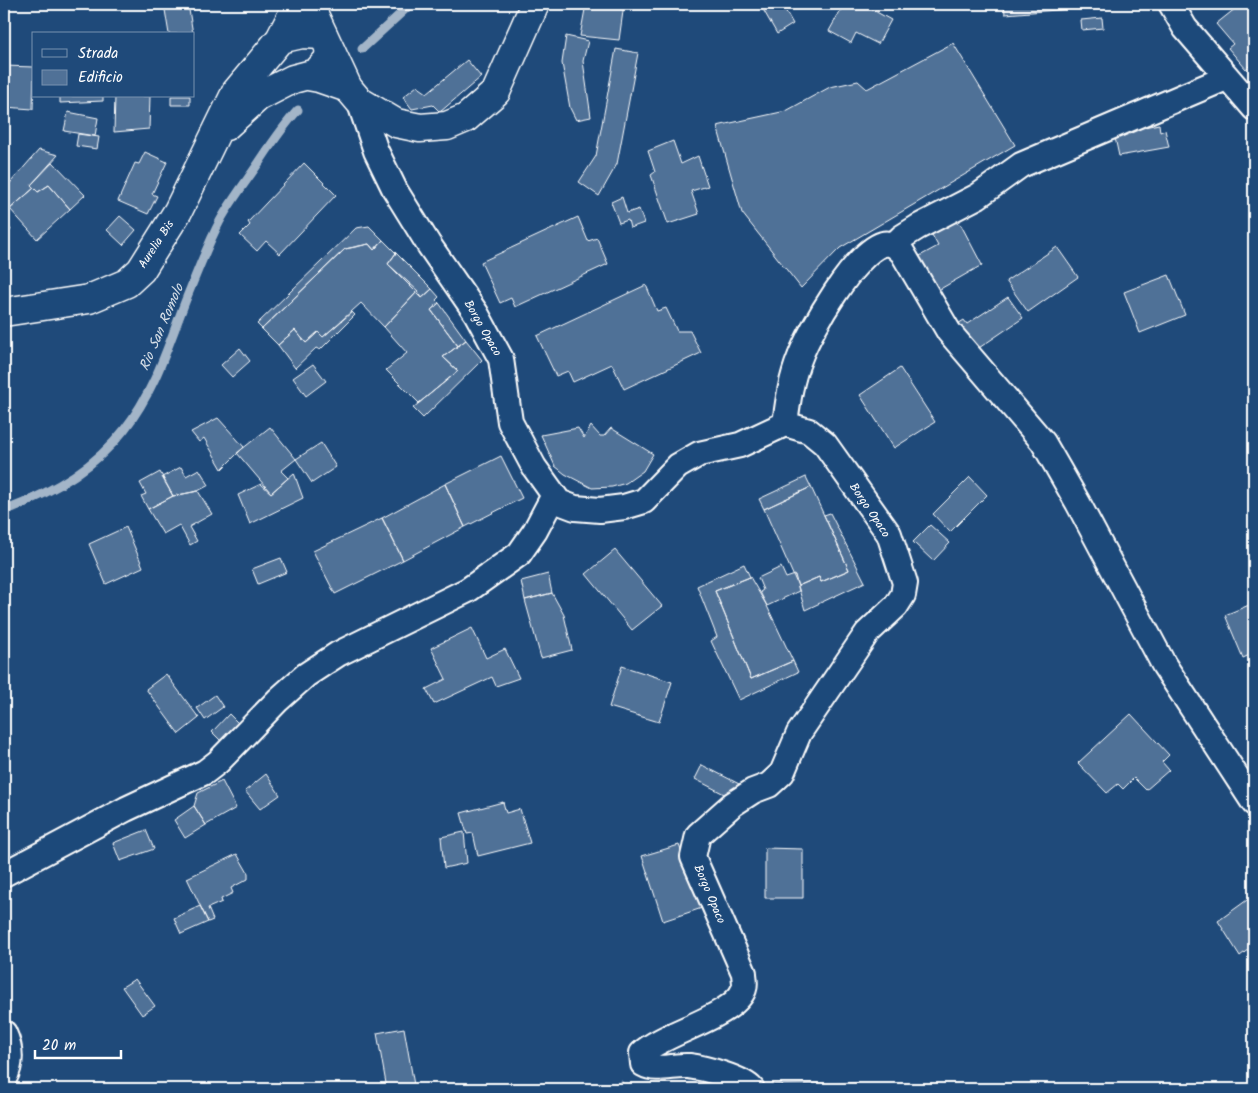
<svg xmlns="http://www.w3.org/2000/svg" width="1258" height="1093" viewBox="0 0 1258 1093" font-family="Kalam,sans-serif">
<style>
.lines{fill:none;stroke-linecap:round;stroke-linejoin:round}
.stream{stroke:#a3b5c8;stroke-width:9}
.building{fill:#507197;stroke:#fff}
.minor-casing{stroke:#fff;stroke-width:28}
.secondary-casing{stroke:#fff;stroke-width:31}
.trunk-casing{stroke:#fff;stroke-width:31}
.path{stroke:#fff;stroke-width:3;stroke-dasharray:1 4;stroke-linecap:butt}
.minor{stroke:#1f4a7a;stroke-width:24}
.secondary{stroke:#1f4a7a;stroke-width:28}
.trunk{stroke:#1f4a7a;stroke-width:28}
.labels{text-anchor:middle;stroke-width:4;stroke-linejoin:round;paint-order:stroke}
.street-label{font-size:12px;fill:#fff;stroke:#1f4a7a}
.water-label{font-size:14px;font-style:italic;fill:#d8e0e8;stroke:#1f4a7a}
</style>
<rect width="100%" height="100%" fill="#1f4a7a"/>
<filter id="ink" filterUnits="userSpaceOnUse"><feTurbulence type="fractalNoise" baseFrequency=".02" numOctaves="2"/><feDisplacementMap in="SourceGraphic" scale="10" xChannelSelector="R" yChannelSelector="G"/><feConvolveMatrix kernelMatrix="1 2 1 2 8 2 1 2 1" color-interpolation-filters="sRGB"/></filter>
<g filter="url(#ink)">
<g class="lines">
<path class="stream" d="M362,49L411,4
M4,511C49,494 94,469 124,430C158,387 171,335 191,287C200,265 209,242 220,221C231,201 245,183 258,164C270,146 283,126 298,110"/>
</g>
<path class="building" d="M164,4H188L193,34H169Z
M355,4H368L363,9Z
M586,4H624L619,40L580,36Z
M760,4H791L784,8L793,24L777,34Z
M850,4H862L891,20L878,44L856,33L851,43L829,31L843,6L847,8Z
M1004,4H1083V8L1005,14Z
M1083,4H1129L1083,8Z
M1241,4H1254V68L1251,64L1246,69L1228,48L1233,44L1216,24Z
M1102,18L1103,28L1082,30L1081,20Z
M566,36L588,41L583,61L591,117L576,120L570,108L562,63Z
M953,43L1015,145L840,248L801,288L742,213L717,126L786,111L830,87L858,81L867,89Z
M616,49L638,53L617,164L599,196L579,182L596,156Z
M467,60L481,77L440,112L433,105L412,109L403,97L417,86L427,93Z
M4,66L34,67L33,109L4,107Z
M60,96H103V101L60,103Z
M115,96H150L149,129L114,132Z
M171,96H190V105H171Z
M68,112L98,118L95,136L64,131Z
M1159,124L1160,132L1165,130L1169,147L1119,156L1114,133Z
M78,134L99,137L97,149L76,146Z
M673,141L681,164L698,156L708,186L691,191L699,214L668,224L651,175L655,172L648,151Z
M39,150L58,155L31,185L34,188L10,209L4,203V190Z
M145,152L167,162L152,194L157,196L148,214L118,201L135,163L139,164Z
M53,162L85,195L70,209L49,185L38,192L31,185Z
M304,163L336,195L280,254L266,241L257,251L240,235L250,225L248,222Z
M49,185L70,209L37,239L10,209L34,188L38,192Z
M622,197L627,213L639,209L644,223L630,228L628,220L619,223L611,202Z
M120,216L136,230L123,245L107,230Z
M578,217L588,241L597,238L608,264L515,307L511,298L500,303L481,262Z
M4,219L11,230L4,234Z
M949,219L961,225L982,265L935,292L916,258L938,246L930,231Z
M369,226L383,240L374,250L369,244L345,249L262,329L257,324L356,228Z
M383,240L396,253L388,264L418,291L384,327L361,303L323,337L318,332L306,343L295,330L278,345L262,329L345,249L369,244L374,250Z
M1057,247L1078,277L1028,312L1006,281Z
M396,253L432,289L422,298L388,264Z
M1169,275L1185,315L1140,333L1124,292Z
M646,285L657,311L666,308L677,331H690L701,353L624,389L612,364L573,382L568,371L556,376L537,336Z
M432,289L439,297L436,300L439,303L431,310L458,346L443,357L458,371L419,403L386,370L407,353L384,327L418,291L422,298Z
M1008,297L1023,318L973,352L953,327L964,320L967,324Z
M439,303L466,340L458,346L431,310Z
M352,312L355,315L320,350L316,348L295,368L278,345L295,330L306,343L318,332L323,337Z
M466,340L482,360L423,418L413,408L458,371L443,357Z
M240,348L250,361L232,377L221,365Z
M313,364L326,381L306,396L293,378Z
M900,368L935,422L894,448L860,395Z
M218,418L244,447L222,469L204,438L199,442L191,432Z
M591,426L600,436H604L611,428L653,454L643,471L626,483L612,487L592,488L565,474L555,466L541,435L578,428L584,438Z
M270,427L296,459L281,471L288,478L271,493L237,453Z
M321,443L336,467L312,483L296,459Z
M501,456L522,498L465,527L445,484Z
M181,467L186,476L199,469L209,485L198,491L173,496L162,477Z
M160,472L173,496L148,509L141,496L146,494L140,483Z
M294,473L303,498L250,524L238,495L261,484L271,493Z
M806,477L811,487L764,509L759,499Z
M970,477L987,495L950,532L933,514Z
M445,484L465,527L403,560L382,518Z
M811,487L849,570L821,582L819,577L798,586L764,509Z
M198,491L212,514L189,527L197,541L190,545L179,525L163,534L148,509L173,496Z
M830,513L865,582L805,610L798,586L819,577L821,582L849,570L824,515Z
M382,518L403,560L335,594L313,551Z
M930,525L950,543L933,561L913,542Z
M126,527L143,567L106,584L89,544Z
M615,550L662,606L632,630L586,574Z
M281,558L287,572L258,584L252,569Z
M744,564L750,577L715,591L751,679L793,661L798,672L739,700L711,641L717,637L697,586Z
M781,567L786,578L795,575L799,591L767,606L760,592L763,590L758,578Z
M548,574L552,593L525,600L521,581Z
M750,577L767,606L793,661L751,679L715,591Z
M552,593L564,615L572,650L541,658L525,600Z
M1254,603V653L1243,658L1225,615Z
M472,628L486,658L505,649L519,678L496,686L492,677L434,704L426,689L446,679L431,648Z
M622,666L672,682L659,722L609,707Z
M166,674L199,718L179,734L146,689Z
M215,695L223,707L205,720L197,708Z
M229,714L239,724L223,743L212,732Z
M1131,714L1169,755L1162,762L1169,770L1146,790L1134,778L1123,789L1118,784L1107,793L1078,763Z
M702,765L745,787L730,797L695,779Z
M266,774L280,795L260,809L245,791Z
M222,781L236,808L206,825L194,806L198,793Z
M503,802L506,813L520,809L530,843L478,856L473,833L467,834L461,813Z
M194,806L206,825L185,838L174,820Z
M146,830L154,849L120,861L113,843Z
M464,832L467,863L444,868L441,837Z
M679,845L702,908L663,921L642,856Z
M765,848L803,849V898H765Z
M237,854L248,873V879L231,888L233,893L221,899L222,902L208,908L213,920L208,922L187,878Z
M1254,895V945L1240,956L1218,921Z
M200,906L208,922L181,934L174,918Z
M135,979L155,1006L142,1015L122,987Z
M404,1028L414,1085L387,1089L377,1033Z
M857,1083V1089H765V1085Z"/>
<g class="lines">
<g class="minor-casing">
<path id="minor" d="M1171,4L1185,28L1254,108
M359,101L376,151L395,190L429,245L476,313L501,359L510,422L534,467L559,502L575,508L600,510L624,507L644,501L678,466L699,454L740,445L785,424L809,431L825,444L889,534L905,583L903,595L896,606L867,633L799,733L782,773L769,785L753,791L733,804L698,835L693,857L744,973C744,977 746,984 744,989C734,1017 665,1032 642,1053L643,1064C657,1072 673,1065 689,1066C704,1068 743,1078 752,1089
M894,245L902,237L918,227L978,196L1021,165L1226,78
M785,424C788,401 791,379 800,357C810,330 855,252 883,244C886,243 891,244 894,245L902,252L949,332L1043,442L1078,503L1164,665L1254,803
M4,874L126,809L205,772L218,762L278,700L306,675L338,654L468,590L519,554L535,531L554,495
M4,1033C11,1048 12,1064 4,1079"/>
</g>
<g class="secondary-casing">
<path id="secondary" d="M309,4L348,88L359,101L396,123L420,128L447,126L466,118L496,92L535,4"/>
</g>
<g class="trunk-casing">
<path id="trunk" d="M280,39L302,34L323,35
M308,76L319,78L348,88
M226,126L258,97L293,79L316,73L328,60L330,50
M4,312L89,299L127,283L141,270L178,211L236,92L280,39L298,4"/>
</g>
<path class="path" d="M614,1089L624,1080"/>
<use href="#minor" class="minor"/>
<use href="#secondary" class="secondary"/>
<use href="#trunk" class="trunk"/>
</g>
</g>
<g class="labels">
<g class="street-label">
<text transform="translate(156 244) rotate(-57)" y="4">Aurelia Bis</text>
<text transform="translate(483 328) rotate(60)" y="4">Borgo Opaco</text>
<text transform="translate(870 510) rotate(56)" y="4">Borgo Opaco</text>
<text transform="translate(710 894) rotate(67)" y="4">Borgo Opaco</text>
</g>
<g class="water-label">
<text transform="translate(161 327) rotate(-67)" y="5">Rio San Romolo</text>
</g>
</g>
<rect width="1258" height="1093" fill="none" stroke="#1f4a7a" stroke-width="20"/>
<rect x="10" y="10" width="1238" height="1073" fill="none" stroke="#fff" stroke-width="2" filter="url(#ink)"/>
<rect x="32" y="32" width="162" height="65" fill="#1f4a7a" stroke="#7992af"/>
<rect x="42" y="49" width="25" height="8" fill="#1f4a7a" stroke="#7992af"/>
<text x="78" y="58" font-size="15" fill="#ffffff">Strada</text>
<rect x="42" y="70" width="25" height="15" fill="#507197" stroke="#7992af"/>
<text x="78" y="82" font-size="15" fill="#ffffff">Edificio</text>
<path d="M35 1050v8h86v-8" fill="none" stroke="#ffffff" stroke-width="2.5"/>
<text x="42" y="1050" font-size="15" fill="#ffffff" stroke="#1f4a7a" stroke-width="4" paint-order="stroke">20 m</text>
</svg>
